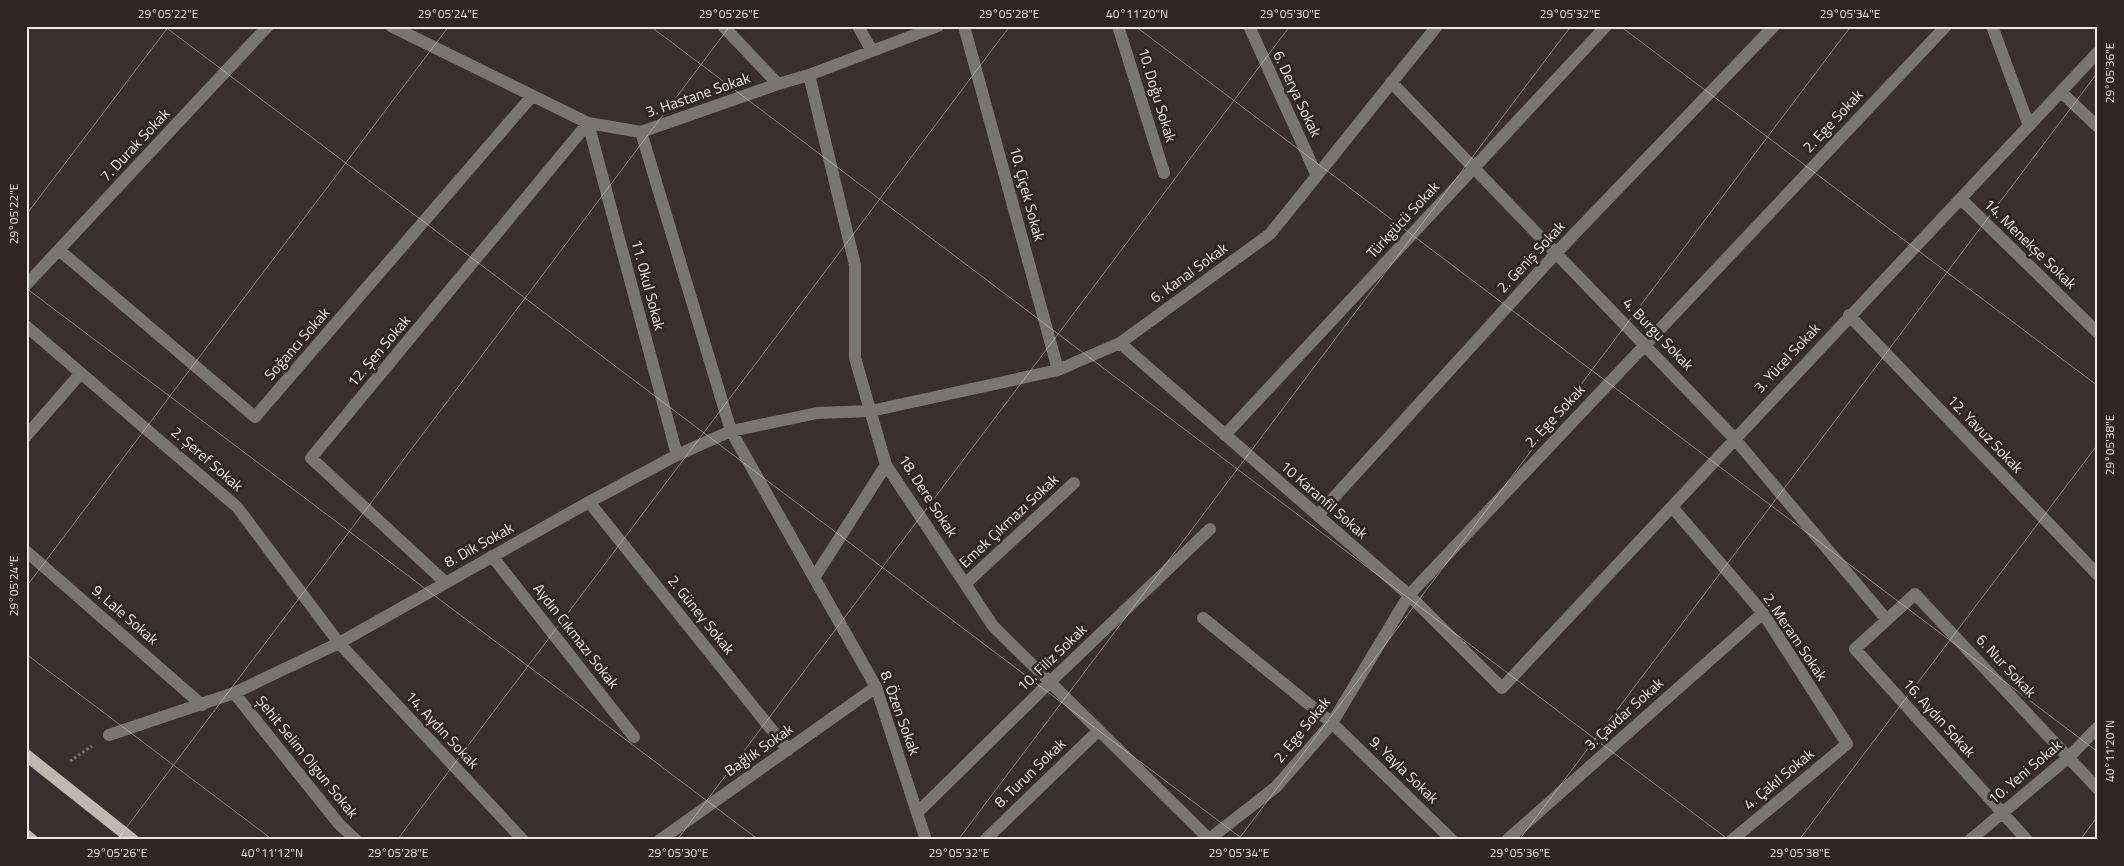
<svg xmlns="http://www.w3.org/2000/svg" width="2124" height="866" viewBox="0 0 2124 866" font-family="'Titillium Web',sans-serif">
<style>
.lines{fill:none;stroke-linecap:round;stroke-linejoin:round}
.path{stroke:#7c7473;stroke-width:3;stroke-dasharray:2.5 2.5;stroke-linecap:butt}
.minor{stroke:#797572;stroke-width:12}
.major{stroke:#c0b7b1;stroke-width:12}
.ticks{fill:none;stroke:#eee7e6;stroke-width:1;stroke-opacity:0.45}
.labels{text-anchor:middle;stroke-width:5;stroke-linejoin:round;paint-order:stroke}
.street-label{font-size:15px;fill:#eee7e6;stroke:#2f2524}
.neatline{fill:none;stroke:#eee7e6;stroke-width:2}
.ticks-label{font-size:12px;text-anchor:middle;fill:#eee7e6}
</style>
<rect width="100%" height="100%" fill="#392f2e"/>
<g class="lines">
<path class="path" d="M70,761L92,746"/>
<path class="minor" d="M391,26L588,123L641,132L778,84L809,75L938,26
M723,26L778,84
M858,26L872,51
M964,26L1058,370
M1118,26L1164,173
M1249,26L1317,176
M1992,26L2029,126
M809,75L855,265V358L886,465L993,626L1210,840
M1391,82L1734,438L1887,620
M2061,92L2098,127
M588,123L677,455
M641,132L731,431L876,687L926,840
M1961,199L2098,333
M59,250L255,417L532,96
M26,285L268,26
M1849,315L2098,575
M26,326L237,507L339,643L523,840
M1120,343L1409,595L1502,688L2098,52
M1225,435L1606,26
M26,436L81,373
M589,502L788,750
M1672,507L1763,613L1847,744L1732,840
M1318,515L1557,252L1774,26
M26,551L202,705
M492,556L634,737
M814,578L886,465
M445,582L311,458L588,123
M965,584L1074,483
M1203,618L1332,723L1452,840
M234,693L339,824L356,840
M109,735L234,693L339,643L589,502L677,455L731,431L817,413L871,411L1058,370L1120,343L1270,234L1437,26
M917,813L1050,682L1210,529
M660,840L876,687
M985,840L1098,731
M1208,840L1276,787L1332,723L1409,595L1946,26
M1507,840L1763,613
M1970,840L2069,757L2098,727
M2027,840L1855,649L1915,594L2098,789"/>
<path class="major" d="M26,755L133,840
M26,835L32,840"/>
</g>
<path class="ticks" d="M164,26L1244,840M650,26L1729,840M1135,26L2098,752M1620,26L2098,386M26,215L169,26M26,288L759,840M26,587L449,26M26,654L273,840M117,840L730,26M397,840L1010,26M677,840L1290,26M958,840L1571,26M1238,840L1851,26M1519,840L2098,72M1799,840L2098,444M2080,840L2098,816"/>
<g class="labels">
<g class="street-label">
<text transform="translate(1297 94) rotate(65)" y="5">6. Derya Sokak</text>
<text transform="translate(698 95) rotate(-19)" y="5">3. Hastane Sokak</text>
<text transform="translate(1157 95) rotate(73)" y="5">10. Doğu Sokak</text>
<text transform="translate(1833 121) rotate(-47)" y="5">2. Ege Sokak</text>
<text transform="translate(135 145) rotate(-47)" y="5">7. Durak Sokak</text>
<text transform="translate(1027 194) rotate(75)" y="5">10. Çiçek Sokak</text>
<text transform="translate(1403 220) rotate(-47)" y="5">Türkgücü Sokak</text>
<text transform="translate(2030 244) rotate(44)" y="5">14. Menekşe Sokak</text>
<text transform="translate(1531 257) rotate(-47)" y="5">2. Geniş Sokak</text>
<text transform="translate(1189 273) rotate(-36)" y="5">6. Kanal Sokak</text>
<text transform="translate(648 285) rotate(75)" y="5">11. Okul Sokak</text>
<text transform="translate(1658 334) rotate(46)" y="5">4. Burgu Sokak</text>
<text transform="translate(297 344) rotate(-49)" y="5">Soğancı Sokak</text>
<text transform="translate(379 351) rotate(-50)" y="5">12. Şen Sokak</text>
<text transform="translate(1787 358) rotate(-47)" y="5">3. Yücel Sokak</text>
<text transform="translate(1555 416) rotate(-47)" y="5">2. Ege Sokak</text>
<text transform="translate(1985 434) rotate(46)" y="5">12. Yavuz Sokak</text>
<text transform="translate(207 459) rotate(41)" y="5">2. Şeref Sokak</text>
<text transform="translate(928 496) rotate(57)" y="5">18. Dere Sokak</text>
<text transform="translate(1324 500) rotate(41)" y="5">10 Karanfil Sokak</text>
<text transform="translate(1009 521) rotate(-43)" y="5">Emek Çıkmazı Sokak</text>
<text transform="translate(479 545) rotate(-29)" y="5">8. Dik Sokak</text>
<text transform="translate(125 615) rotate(41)" y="5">9. Lale Sokak</text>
<text transform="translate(701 615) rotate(51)" y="5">2. Güney Sokak</text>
<text transform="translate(576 636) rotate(52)" y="5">Aydın Cıkmazı Sokak</text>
<text transform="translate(1795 637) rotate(56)" y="5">2. Meram Sokak</text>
<text transform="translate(1052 658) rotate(-44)" y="5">10. Filiz Sokak</text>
<text transform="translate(2006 666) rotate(47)" y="5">6. Nur Sokak</text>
<text transform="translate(900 713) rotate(70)" y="5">8. Özen Sokak</text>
<text transform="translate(1624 714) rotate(-42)" y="5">3. Çavdar Sokak</text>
<text transform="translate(1939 718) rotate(48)" y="5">16. Aydın Sokak</text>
<text transform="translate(442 730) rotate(47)" y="5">14. Aydın Sokak</text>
<text transform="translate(1302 730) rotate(-51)" y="5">2. Ege Sokak</text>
<text transform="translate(759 750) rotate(-35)" y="5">Bağlık Sokak</text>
<text transform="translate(307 757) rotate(51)" y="5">Şehit Selim Olgun Sokak</text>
<text transform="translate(1404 770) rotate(44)" y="5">9. Yayla Sokak</text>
<text transform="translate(2025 772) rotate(-40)" y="5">10. Yeni Sokak</text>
<text transform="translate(1030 773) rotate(-44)" y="5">8. Turun Sokak</text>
<text transform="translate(1779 779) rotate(-40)" y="5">4. Çakıl Sokak</text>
</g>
</g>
<rect width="2124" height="866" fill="none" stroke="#2f2524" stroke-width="55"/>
<rect x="28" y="28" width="2068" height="810" class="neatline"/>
<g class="ticks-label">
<text x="168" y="18">29°05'22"E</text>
<text x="448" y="18">29°05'24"E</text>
<text x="729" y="18">29°05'26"E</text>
<text x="1009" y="18">29°05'28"E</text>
<text x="1137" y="18">40°11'20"N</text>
<text x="1290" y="18">29°05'30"E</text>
<text x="1570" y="18">29°05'32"E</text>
<text x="1850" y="18">29°05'34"E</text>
<text transform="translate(2110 73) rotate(-90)" y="4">29°05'36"E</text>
<text transform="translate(14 214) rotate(-90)" y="4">29°05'22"E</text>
<text transform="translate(2110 445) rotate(-90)" y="4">29°05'38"E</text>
<text transform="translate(14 586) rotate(-90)" y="4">29°05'24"E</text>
<text transform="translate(2110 751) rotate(-90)" y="4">40°11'20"N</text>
<text x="117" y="857">29°05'26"E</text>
<text x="272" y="857">40°11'12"N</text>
<text x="398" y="857">29°05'28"E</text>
<text x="678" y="857">29°05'30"E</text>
<text x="959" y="857">29°05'32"E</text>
<text x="1239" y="857">29°05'34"E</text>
<text x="1520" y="857">29°05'36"E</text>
<text x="1800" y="857">29°05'38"E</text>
</g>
</svg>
